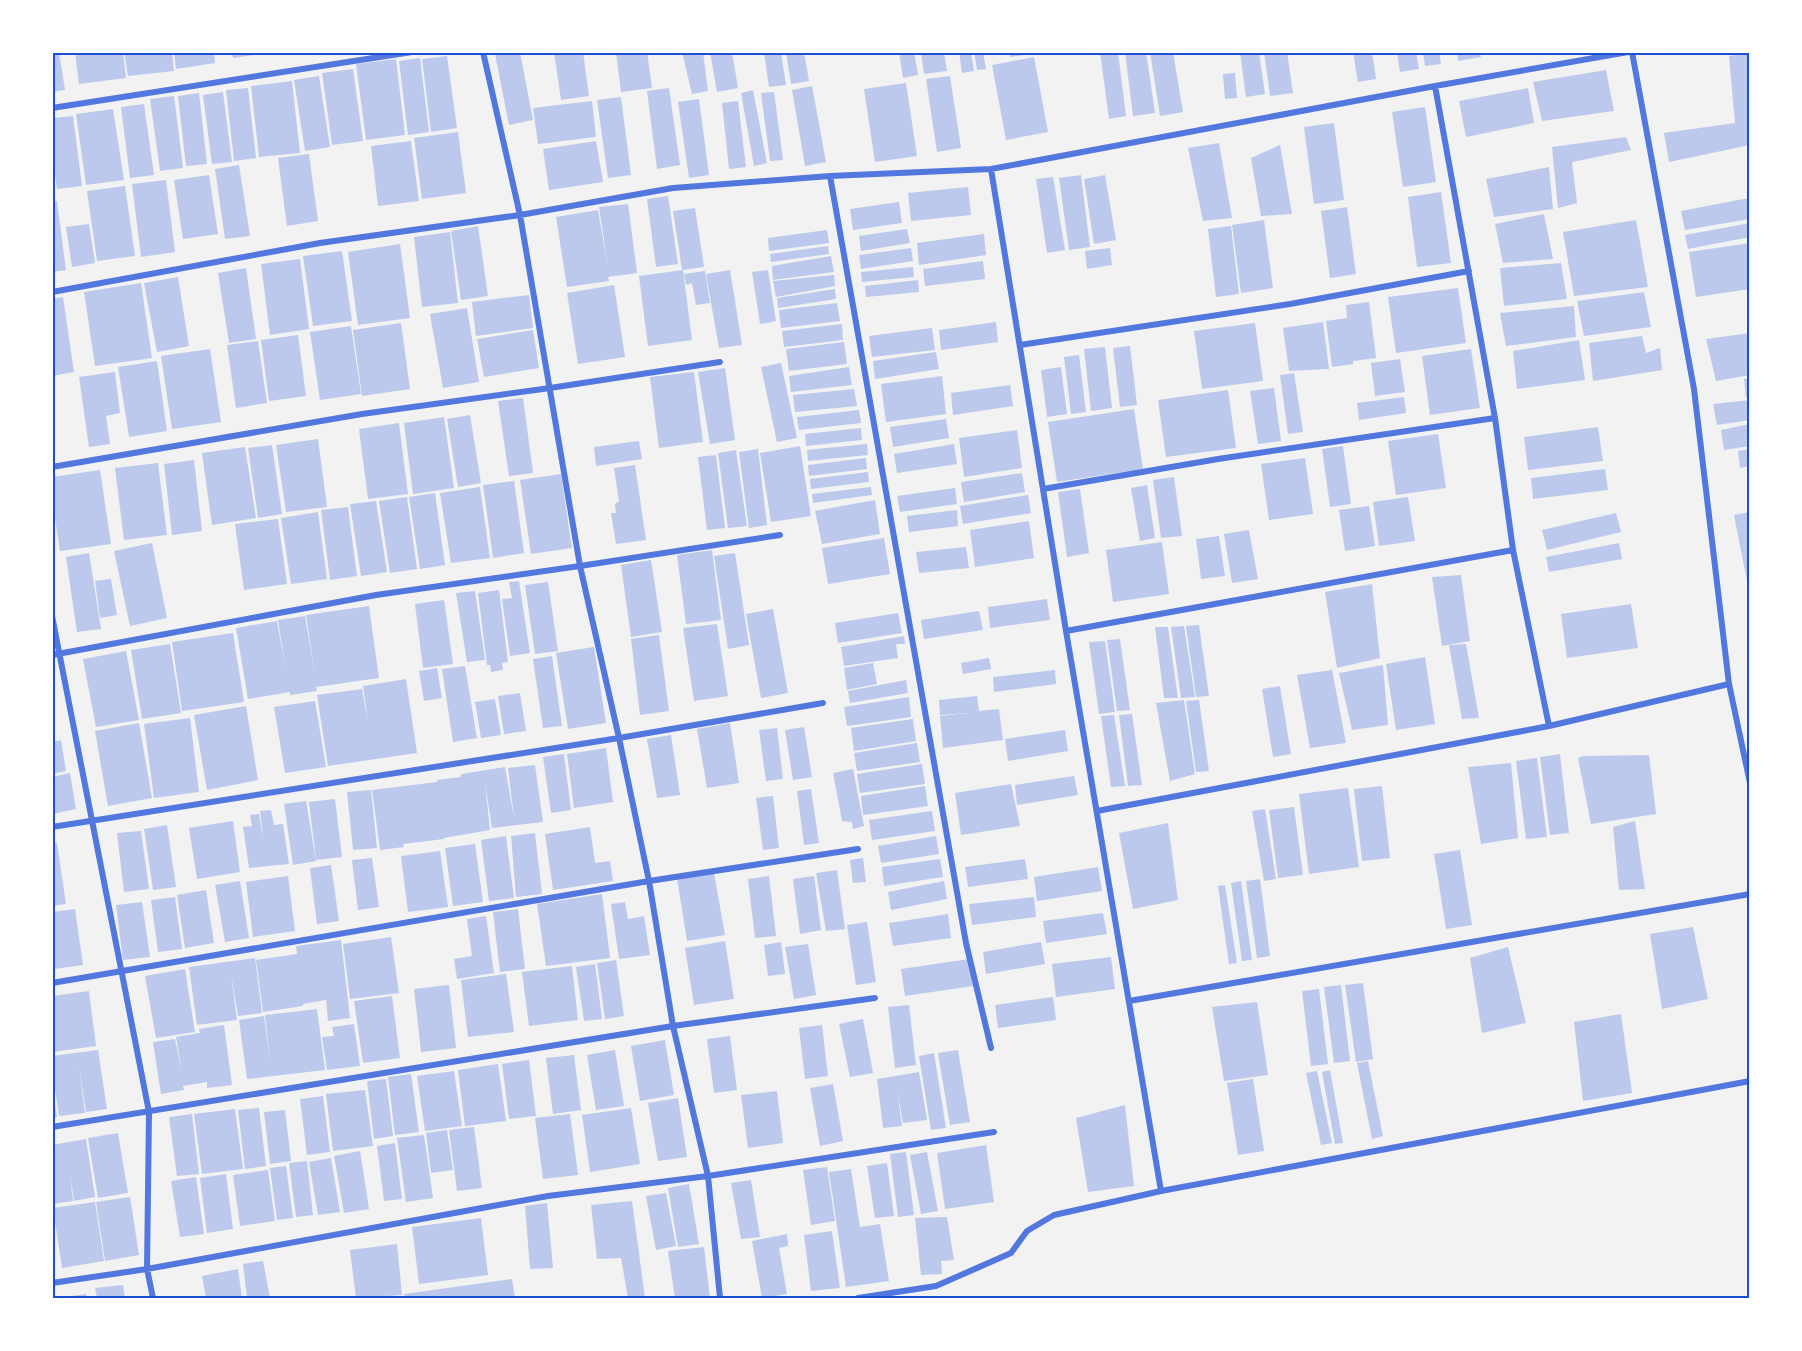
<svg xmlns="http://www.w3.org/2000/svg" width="1802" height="1351" viewBox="0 0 1802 1351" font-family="'Archivo Narrow',sans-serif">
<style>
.building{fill:#bdc9ec}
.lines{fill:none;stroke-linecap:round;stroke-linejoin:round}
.minor{stroke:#5277de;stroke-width:6}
.neatline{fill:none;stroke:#1d4ed8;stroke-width:2}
</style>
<rect width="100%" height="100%" fill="#f2f2f2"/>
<path class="building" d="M52,52H59L65,90L52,92Z
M75,52H123L126,78L79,84Z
M124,52H172L174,71L128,76Z
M174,52H214L215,63L176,69Z
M232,52H262V54L233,58Z
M503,52H520L533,120L509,125L495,54Z
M554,52H583L589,96L561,100Z
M616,52H647L652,88L621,92Z
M682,52H703L708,91L692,94Z
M710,52H732L738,88L717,92Z
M764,52H781L786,85L769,87Z
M786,52H804L809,81L791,84Z
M899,52H914L918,75L903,78Z
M921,52H944L947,71L924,74Z
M959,52H971L974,71L962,73Z
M974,52H983L986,69L977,70Z
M1010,52H1031V54L1010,57Z
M1100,52H1118L1126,116L1109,119Z
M1125,52H1146L1155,113L1133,116Z
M1150,52H1173L1183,112L1160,116Z
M1240,52H1259L1265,94L1246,97Z
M1264,52H1287L1293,93L1270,96Z
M1353,52H1372L1376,79L1358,82Z
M1397,52H1416L1419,69L1400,72Z
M1423,52H1439L1441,64L1425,66Z
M1457,52H1480L1481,57L1458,61Z
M1750,53V145L1669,162L1664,133L1735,123L1729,56Z
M447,56L457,128L431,132L422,59Z
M1034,57L1048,132L1006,140L992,65Z
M420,58L429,132L408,135L399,61Z
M396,59L405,135L366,140L356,64Z
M353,69L363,141L332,145L322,73Z
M1606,70L1614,111L1542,121L1533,82Z
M1235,73L1237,98L1225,99L1223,74Z
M319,76L330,147L305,151L294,80Z
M950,76L961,148L937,152L926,79Z
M292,81L300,153L259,157L251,86Z
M906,83L917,156L875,162L864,89Z
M812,86L826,162L805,166L792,90Z
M248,88L256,158L234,161L226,90Z
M669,88L680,165L657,169L647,91Z
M1528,88L1534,123L1466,137L1459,101Z
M753,90L767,163L754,166L741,93Z
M223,92L232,162L212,164L203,95Z
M774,92L783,160L770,161L761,93Z
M199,93L207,164L186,166L178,96Z
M174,96L183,168L160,171L150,99Z
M621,97L631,175L608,178L597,100Z
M699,99L709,175L689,178L678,102Z
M592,101L596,137L538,144L533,108Z
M738,101L746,167L729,169L722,103Z
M144,104L154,175L130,178L121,107Z
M1425,107L1436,182L1403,187L1392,112Z
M113,109L124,180L86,185L76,114Z
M73,116L82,186L57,189L52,151V118Z
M1334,123L1344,200L1314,204L1304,127Z
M458,132L466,193L422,199L414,138Z
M1626,137L1631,150L1572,162L1577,203L1558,208L1552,147Z
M411,141L419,201L378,206L371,146Z
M596,141L603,182L549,190L543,149Z
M1219,143L1232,218L1203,221L1188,148Z
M1280,145L1292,214L1261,216L1251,158Z
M309,154L318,221L287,226L278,158Z
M239,165L250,236L225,239L215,169Z
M1549,167L1553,209L1494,217L1486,179Z
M209,175L218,234L183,239L174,180Z
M1081,175L1090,247L1069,250L1059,178Z
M1105,175L1116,240L1094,244L1084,179Z
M1053,177L1065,250L1047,253L1036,179Z
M166,180L175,252L141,257L132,184Z
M125,186L135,256L97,261L87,191Z
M968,187L971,215L911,221L908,193Z
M1441,192L1451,263L1417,267L1408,197Z
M668,196L678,264L656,267L647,199Z
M1749,198L1750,219L1685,230L1681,211Z
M52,201H57L66,270L52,272Z
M899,202L902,223L853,230L850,209Z
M628,204L637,273L608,277L609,281L567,287L556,217L598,210L608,267L599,207Z
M1347,207L1356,274L1330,278L1321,211Z
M695,208L704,267L682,270L673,211Z
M1544,214L1553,259L1503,263L1495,224Z
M1264,220L1273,288L1241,293L1232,225Z
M1636,220L1648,287L1574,296L1563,232Z
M1750,223V237L1688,249L1685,235Z
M89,224L95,263L72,267L66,227Z
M478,226L488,296L461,300L451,231Z
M1231,226L1239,294L1216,297L1208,229Z
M907,229L910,243L861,251L859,236Z
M827,230L829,243L769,251L768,238Z
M450,232L458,303L422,307L414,237Z
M984,234L986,255L919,265L917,243Z
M1750,243V289L1696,297L1689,252Z
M400,244L410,318L358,325L348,252Z
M828,246L829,254L771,262L770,254Z
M911,248L913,261L861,269L859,255Z
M1110,248L1112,265L1087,269L1085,251Z
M342,251L352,321L313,326L303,256Z
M831,256L834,272L773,280L772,266Z
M300,259L309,329L270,335L261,264Z
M983,261L985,279L925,286L923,269Z
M1561,263L1567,299L1504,306L1500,268Z
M913,267L914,277L862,282L861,272Z
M246,268L256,339L229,343L218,273Z
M683,270L692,340L648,346L639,276Z
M730,270L742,345L719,348L706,274Z
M768,270L776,321L760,324L752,272Z
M705,271L710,303L696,305L692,283L686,285L684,274Z
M834,275L835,286L776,297L773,281Z
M178,277L189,346L157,352L144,283Z
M918,280L919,292L866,297L865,286Z
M141,283L152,358L95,366L84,292Z
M614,285L625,357L578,364L567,293Z
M1458,288L1466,343L1396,353L1388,297Z
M835,289L836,299L778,308L777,298Z
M1644,292L1651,327L1584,336L1577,301Z
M529,295L533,328L476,336L472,302Z
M63,297L74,372L52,376V299Z
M1369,302L1376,358L1353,361V364L1332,367L1326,321L1347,318L1346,305Z
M837,303L840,321L781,328L779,310Z
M1574,306L1576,337L1506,346L1500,313Z
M467,308L479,382L443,388L430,314Z
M996,322L998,342L941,350L939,330Z
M1323,322L1329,369L1289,371L1283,328Z
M401,323L410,389L362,396L353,330Z
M1255,323L1263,381L1202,389L1194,331Z
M842,324L843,340L784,347L782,331Z
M351,326L361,394L320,400L310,332Z
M932,328L935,350L872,357L869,336Z
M533,330L539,368L484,377L477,339Z
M1750,333V375L1716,381L1706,339Z
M298,335L306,396L269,401L261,340Z
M1642,336L1646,353L1660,348L1662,370L1593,381L1589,343Z
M1579,340L1585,380L1517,389L1513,351Z
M258,341L267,403L236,408L227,345Z
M844,342L847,364L789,371L786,349Z
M1130,346L1137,405L1120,407L1113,348Z
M1105,347L1112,408L1091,411L1084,349Z
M210,349L221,422L172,429L161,356Z
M1471,349L1480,408L1430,415L1422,356Z
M936,352L939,369L875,379L873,361Z
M1079,355L1086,412L1071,414L1064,357Z
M1400,359L1405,392L1375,396L1371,363Z
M157,361L167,431L129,437L118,367Z
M781,363L797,438L777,442L761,367Z
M849,367L852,385L791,392L789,376Z
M1061,367L1067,414L1047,417L1041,370Z
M725,368L735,440L710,444L698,372Z
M115,372L120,413L106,416L110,444L89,447L79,377Z
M694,372L703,442L659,448L650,377Z
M1294,373L1303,432L1288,434L1280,375Z
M942,376L946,414L886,422L881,384Z
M1750,378V398H1746L1744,379Z
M1010,385L1013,406L953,415L951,393Z
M1274,388L1281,441L1258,444L1250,391Z
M854,389L857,406L795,412L793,395Z
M1228,390L1236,448L1166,457L1158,400Z
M1404,397L1406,413L1359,420L1357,403Z
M523,398L533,473L509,476L498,401Z
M1750,400V420L1717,425L1713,404Z
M1134,409L1143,469L1057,482L1048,422Z
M859,410L861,423L799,430L797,417Z
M470,415L481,483L458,487L447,419Z
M444,417L454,488L413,494L404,423Z
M946,419L949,438L893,447L890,427Z
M399,423L408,494L368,499L359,429Z
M1750,424V446L1724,450L1721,430Z
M1598,427L1603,461L1528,470L1524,437Z
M861,428L862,440L806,446L805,434Z
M1017,430L1022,468L964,477L959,438Z
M1438,434L1446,488L1396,495L1388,441Z
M318,439L327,507L286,512L276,445Z
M639,441L642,459L596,466L594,447Z
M867,444L868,455L808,461L807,450Z
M954,444L957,464L897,473L894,454Z
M272,445L282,514L258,518L248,448Z
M800,446L811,516L771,522L760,453Z
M1343,446L1351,504L1330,507L1322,449Z
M245,447L256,518L212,525L202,453Z
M758,449L767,525L749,528L739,452Z
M1750,449V466L1740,468L1738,451Z
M736,450L747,526L728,528L718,453Z
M716,455L725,528L707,530L698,457Z
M866,458L867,469L809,476L808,465Z
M1305,458L1313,514L1269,520L1261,464Z
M194,460L202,531L172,535L164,464Z
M158,463L167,535L124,540L115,468Z
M635,465L646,540L616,544L611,513H616L615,504L619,501L614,468Z
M1605,469L1608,490L1533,499L1531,478Z
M100,470L111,544L60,551L52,498V477Z
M868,472L869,482L811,489L810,479Z
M1022,473L1025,492L964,502L961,482Z
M561,474L572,548L531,554L520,480Z
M1174,477L1182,536L1161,538L1153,480Z
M514,481L524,553L493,558L483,485Z
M1147,485L1155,538L1140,541L1131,488Z
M480,487L490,558L451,563L440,493Z
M871,487L872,495L813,503L812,494Z
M955,488L957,504L900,512L897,496Z
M1080,489L1089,553L1067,557L1058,492Z
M435,493L445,565L420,569L409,497Z
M1028,495L1031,513L963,524L960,506Z
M407,497L417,569L390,573L379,501Z
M1408,497L1415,541L1379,546L1373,502Z
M875,500L880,534L822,544L815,511Z
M376,501L387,572L361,576L350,504Z
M1369,506L1375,546L1345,551L1339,510Z
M348,507L357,576L330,580L321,510Z
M957,510L958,526L909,532L907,516Z
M318,512L327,579L291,584L281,518Z
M1750,512V585L1748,586L1734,515Z
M1616,513L1621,532L1547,550L1542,530Z
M278,519L287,584L244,590L235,524Z
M1029,521L1034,558L975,567L970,530Z
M1249,530L1258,579L1232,583L1224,534Z
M1219,536L1225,576L1201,579L1196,539Z
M884,538L890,574L828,584L822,548Z
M1162,542L1169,594L1113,602L1106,550Z
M152,543L167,618L130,626L114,551Z
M1619,543L1622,559L1549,572L1546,557Z
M966,547L969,568L919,573L916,552Z
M712,550L721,620L686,624L677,555Z
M89,553L101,629L77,632L66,557Z
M735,553L749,645L728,649L714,556Z
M651,560L662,632L631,637L621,565Z
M1461,575L1470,641L1442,646L1432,577Z
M111,579L117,615L100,618L95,581Z
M519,581L530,653L510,656L502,599L512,598L509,582Z
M548,582L558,651L535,654L525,585Z
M1372,584L1380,658L1337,668L1325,592Z
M499,590L508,662L502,663L503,670L491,672L490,665H487L478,593Z
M475,591L485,660L467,662L456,593Z
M1047,599L1050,620L990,628L988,607Z
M444,600L453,664L423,668L415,604Z
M1631,604L1638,648L1567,658L1561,614Z
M369,606L379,678L316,687L317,691L290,695V692L248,699L236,628L277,621L286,671L278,620L305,616L315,676L306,615Z
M773,609L788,693L761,698L746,614Z
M979,611L983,630L924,639L921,620Z
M898,613L902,633L838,643L835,623Z
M717,624L728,696L694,701L683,628Z
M1199,625L1209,696L1196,697L1186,626Z
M1184,626L1195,697L1181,698L1171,627Z
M1155,627H1168L1178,698H1164Z
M233,633L244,702L182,711L172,642Z
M659,635L669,711L640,715L631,639Z
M904,636L905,644H896L898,658L844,666L841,647Z
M1120,639L1130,710L1117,711L1107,640Z
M1105,641L1115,712L1099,714L1089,642Z
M170,644L181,713L142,719L131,650Z
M1466,644L1479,718L1462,719L1449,645Z
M594,647L606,723L568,729L556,653Z
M126,651L139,720L96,727L83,659Z
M552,656L562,726L543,728L533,659Z
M1425,657L1435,724L1396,730L1386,664Z
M989,658L991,669L963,674L961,663Z
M873,663L877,684L847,690L844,668Z
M1383,665L1388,725L1352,730L1339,673Z
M465,666L477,738L453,742L442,669Z
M437,668L442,698L424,701L419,671Z
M1055,670L1056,684L994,692L993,677Z
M1332,670L1346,743L1310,748L1297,675Z
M406,679L417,753L328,766L317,695L362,689L368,723L363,686Z
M906,680L908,693L850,703L848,691Z
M1280,686L1291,754L1273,757L1262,689Z
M520,693L526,731L504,734L498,696Z
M977,696L979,711L999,709L1003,740L943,748L940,716L969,713L940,715L939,700Z
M909,697L911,717L847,726L844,707Z
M495,699L501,735L481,738L475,702Z
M1184,700L1195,774L1170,781L1156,703Z
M1199,700L1209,771L1196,772L1186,701Z
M315,701L326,767L285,773L274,707Z
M246,706L258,780L207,790L194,715Z
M1132,714L1142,785L1128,786L1119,715Z
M1114,715L1125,786L1111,787L1101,716Z
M190,718L199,792L154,798L144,724Z
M913,719L916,741L854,751L851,728Z
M139,723L152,798L108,806L95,731Z
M730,723L739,783L707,788L697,729Z
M804,727L812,777L793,780L785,730Z
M777,728L783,779L766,781L759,730Z
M1065,730L1068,751L1008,761L1005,739Z
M671,735L680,795L657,798L647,739Z
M61,740L66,771L52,774V742Z
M917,743L920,762L857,771L854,753Z
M606,748L613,802L574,808L567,754Z
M564,754L571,810L551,813L543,757Z
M1560,754L1569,833L1550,835L1540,757Z
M1649,755L1656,814L1591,824L1578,758L1584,756Z
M1537,758L1547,837L1526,839L1516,761Z
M1511,763L1518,838L1481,844L1468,767Z
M922,764L925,784L860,793L857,774Z
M535,765L543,822L492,828L485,783L490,830L444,838V839L403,844L404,847L380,850L372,790L437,782V780L461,777V774L505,767L514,818L508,768Z
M853,769L864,826L853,829L852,822L842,821L833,773Z
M70,773L76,809L52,814V777Z
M1074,776L1078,795L1017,805L1015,785Z
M1011,784L1020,826L961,835L955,793Z
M925,786L928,806L863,815L861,796Z
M1382,786L1390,858L1362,861L1354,789Z
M1348,788L1359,867L1309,874L1299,794Z
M811,789L819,843L804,845L797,791Z
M371,790L377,848L353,850L347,792Z
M773,796L779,848L763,850L756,798Z
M335,799L342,857L316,860L309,802Z
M306,801L316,861L293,865L284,804Z
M1294,807L1303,875L1278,878L1269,810Z
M1265,809L1276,879L1264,881L1252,811Z
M271,810L274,825L283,824L289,864L249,868L243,827L252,826L250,815L259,814L263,838L260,811Z
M932,811L935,831L872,840L869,820Z
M233,821L240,872L197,879L189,828Z
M1635,821L1645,889L1619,890L1613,827Z
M1168,823L1178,900L1133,909L1119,833Z
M167,825L176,887L153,890L144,829Z
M590,827L595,863L610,861L613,881L553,890L545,834Z
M141,831L149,889L124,892L117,833Z
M535,833L542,894L516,897L511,836Z
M506,836L514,898L489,901L481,840Z
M936,836L939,854L881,863L878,846Z
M52,843H57L66,904L52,906Z
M475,844L483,902L453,906L445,848Z
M1460,850L1472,925L1446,929L1434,854Z
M440,851L448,907L408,912L401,856Z
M372,858L379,907L358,910L352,860Z
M863,858L866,882L853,883L850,860Z
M940,859L943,877L884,886L882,867Z
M1025,859L1028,879L968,887L965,867Z
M331,865L339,921L317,924L310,868Z
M1098,867L1102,891L1037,901L1034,877Z
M837,870L845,929L826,931L816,873Z
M714,873L725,935L687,941L677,878Z
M288,876L295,931L253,937L246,882Z
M769,876L776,936L755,938L748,879Z
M814,876L821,930L800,934L793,879Z
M1260,879L1270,956L1257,958L1246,881Z
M240,881L249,938L225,942L215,885Z
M944,881L947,899L891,910L888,892Z
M1241,881L1252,960L1242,961L1231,883Z
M1225,885L1237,963L1229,964L1218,886Z
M206,890L214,943L185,948L177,895Z
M602,894L610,958L546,966L537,904Z
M175,897L182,949L158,952L151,900Z
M1034,897L1036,917L972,925L969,904Z
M142,902L150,957L123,960L116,905Z
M625,902L628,919L644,916L650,955L619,959L611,904Z
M75,909L83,965L54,969L52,958V912Z
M518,909L525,969L500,972L493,912Z
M1103,913L1107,934L1046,943L1043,921Z
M948,914L951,938L893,946L889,923Z
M486,916L494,973L457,979L454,959L472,956L467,919Z
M867,922L876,982L856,985L847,925Z
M1693,927L1708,999L1662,1009L1650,934Z
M391,937L399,993L350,999L343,944Z
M341,940L350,1018L328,1021L326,1000L303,1004V1006L263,1012L256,960L297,954L296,946Z
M725,941L734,999L694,1005L685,948Z
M781,942L785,974L768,976L764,945Z
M1041,942L1045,964L986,974L983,952Z
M808,944L816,995L794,999L785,947Z
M1508,947L1526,1023L1482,1033L1470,958Z
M1111,957L1115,989L1056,997L1052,964Z
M255,958L262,1013L238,1016L231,974L237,1020L197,1025L189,967Z
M969,959L973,986L905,996L901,969Z
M616,960L624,1016L605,1019L597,963Z
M595,964L602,1019L584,1021L576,967Z
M572,966L578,1020L529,1026L522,972Z
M185,969L195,1032L156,1038L145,976Z
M506,974L514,1032L468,1037L461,980Z
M1363,983L1373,1059L1356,1062L1345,985Z
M449,985L456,1048L421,1052L414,989Z
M1341,985L1350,1061L1334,1063L1324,987Z
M1319,989L1328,1064L1311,1066L1302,991Z
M89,991L96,1046L52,1052V996Z
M392,996L400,1058L363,1063L354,1001Z
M1053,997L1056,1020L998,1028L995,1005Z
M1257,1002L1268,1075L1224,1081L1212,1007Z
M909,1005L916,1065L895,1068L888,1007Z
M317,1009L325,1070L247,1079L239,1020L264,1016L270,1062L265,1015Z
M1621,1014L1632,1093L1583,1101L1574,1022Z
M863,1019L873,1073L850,1077L839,1024Z
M354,1024L360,1066L327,1070L322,1037L334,1036L332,1027Z
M224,1025L232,1085L207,1088V1082L183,1086L184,1090L161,1094L153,1042L175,1039L182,1072L176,1037L200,1033L199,1029Z
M822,1025L828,1076L805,1079L799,1028Z
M730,1036L737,1090L714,1093L707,1039Z
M665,1040L674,1095L640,1101L631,1046Z
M98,1050L107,1109L86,1112L79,1066L85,1113L59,1116L52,1070V1056Z
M615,1050L624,1106L596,1110L587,1055Z
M958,1050L970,1122L950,1125L938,1053Z
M934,1053L946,1128L931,1130L919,1056Z
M574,1055L581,1110L553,1114L546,1058Z
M529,1060L536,1116L509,1119L502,1064Z
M1368,1061L1383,1136L1372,1139L1357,1063Z
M498,1064L506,1121L465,1126L458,1070Z
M1330,1070L1343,1143L1335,1144L1322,1072Z
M454,1071L462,1126L425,1131L417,1076Z
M1317,1071L1332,1143L1321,1145L1306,1073Z
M919,1072L927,1120L903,1123L897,1090L902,1126L883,1128L877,1079Z
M411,1074L419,1132L395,1135L388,1077Z
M386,1079L393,1136L374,1139L367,1081Z
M1253,1079L1264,1151L1238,1155L1227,1083Z
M833,1084L843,1141L820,1146L810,1088Z
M365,1090L373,1146L333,1151L326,1094Z
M777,1091L783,1143L748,1148L741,1095Z
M323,1096L330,1152L307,1155L300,1099Z
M52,1097H54L57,1117L52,1118Z
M678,1098L687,1157L658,1161L648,1103Z
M1125,1105L1134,1186L1088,1192L1076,1118Z
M259,1108L266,1166L245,1169L238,1110Z
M631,1108L640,1164L590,1172L582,1115Z
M235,1109L243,1169L202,1174L194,1114Z
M285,1110L291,1161L270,1164L264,1112Z
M192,1114L199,1174L177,1176L169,1117Z
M570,1114L578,1175L543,1179L535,1118Z
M474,1127L482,1188L457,1191L449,1130Z
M447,1130L453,1170L431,1173L426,1133Z
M118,1133L128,1193L98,1198L88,1138Z
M424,1135L433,1198L406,1202L397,1138Z
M86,1139L95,1197L74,1201L70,1174L73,1201L52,1204V1145Z
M395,1143L402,1199L384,1201L377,1146Z
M986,1145L994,1202L945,1209L937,1153Z
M360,1151L369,1209L344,1213L334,1156Z
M906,1152L914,1215L898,1217L890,1154Z
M927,1152L938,1211L921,1214L910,1155Z
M331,1158L340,1212L318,1215L309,1162Z
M307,1161L313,1215L296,1217L289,1163Z
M887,1163L894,1216L875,1218L867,1166Z
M286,1166L293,1218L277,1220L270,1168Z
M827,1167L835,1221L811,1225L803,1170Z
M851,1169L860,1227L880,1224L889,1281L846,1287L829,1172Z
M268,1170L275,1221L240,1226L233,1175Z
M226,1174L233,1229L207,1233L200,1178Z
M196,1177L204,1234L180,1237L171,1181Z
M751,1180L760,1237L741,1239L731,1183Z
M689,1184L699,1244L678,1247L668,1188Z
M666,1193L676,1246L656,1250L646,1196Z
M130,1197L139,1255L105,1261L96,1202Z
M632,1201L645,1298H628L621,1258L597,1259L591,1205Z
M95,1202L104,1261L62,1268L53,1208Z
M547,1203L553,1268L530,1269L525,1206Z
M947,1217L954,1260L941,1261L942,1274L921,1275L915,1218Z
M481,1218L488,1275L419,1284L412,1227Z
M832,1231L840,1288L811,1291L804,1235Z
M787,1234L788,1246L779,1248L787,1294L762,1298L752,1241Z
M397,1244L402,1295L356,1298L350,1250Z
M704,1247L710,1298H675L668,1251Z
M263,1261L270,1298H247L243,1264Z
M238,1269L242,1298H206L202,1276Z
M512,1279L515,1298H405L404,1294Z
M123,1285L125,1298H97L95,1288Z
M86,1294L87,1298H65V1297Z"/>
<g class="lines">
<path class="minor" d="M483,52L520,215L580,566L619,738L649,881L673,1026L708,1176L720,1298
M1632,52L1694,389L1729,684L1750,783
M1435,86L1495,418L1513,550
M52,108L412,52
M991,169L1066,631L1161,1191
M830,176L966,943L991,1048
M52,292L320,243L520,215L673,188L830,176L991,169L1435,86L1628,52
M1020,345L1290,304L1469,271
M52,467L362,414L550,388L720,362
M1043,489L1218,459L1495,418
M52,616L149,1112L147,1269L153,1298
M1066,631L1513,550L1549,726L1729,684
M52,655L376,595L580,566L780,535
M1097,811L1549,726
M52,827L619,738L823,703
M52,983L649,881L858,849
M1129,1001L1750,894
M52,1127L673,1026L875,998
M52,1283L147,1269L548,1196L708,1176L994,1132
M858,1298L936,1286L1011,1253L1027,1231L1054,1215L1161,1191L1750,1081"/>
</g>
<rect width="1802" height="1351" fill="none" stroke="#ffffff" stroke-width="108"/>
<rect x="54" y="54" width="1694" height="1243" class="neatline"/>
</svg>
